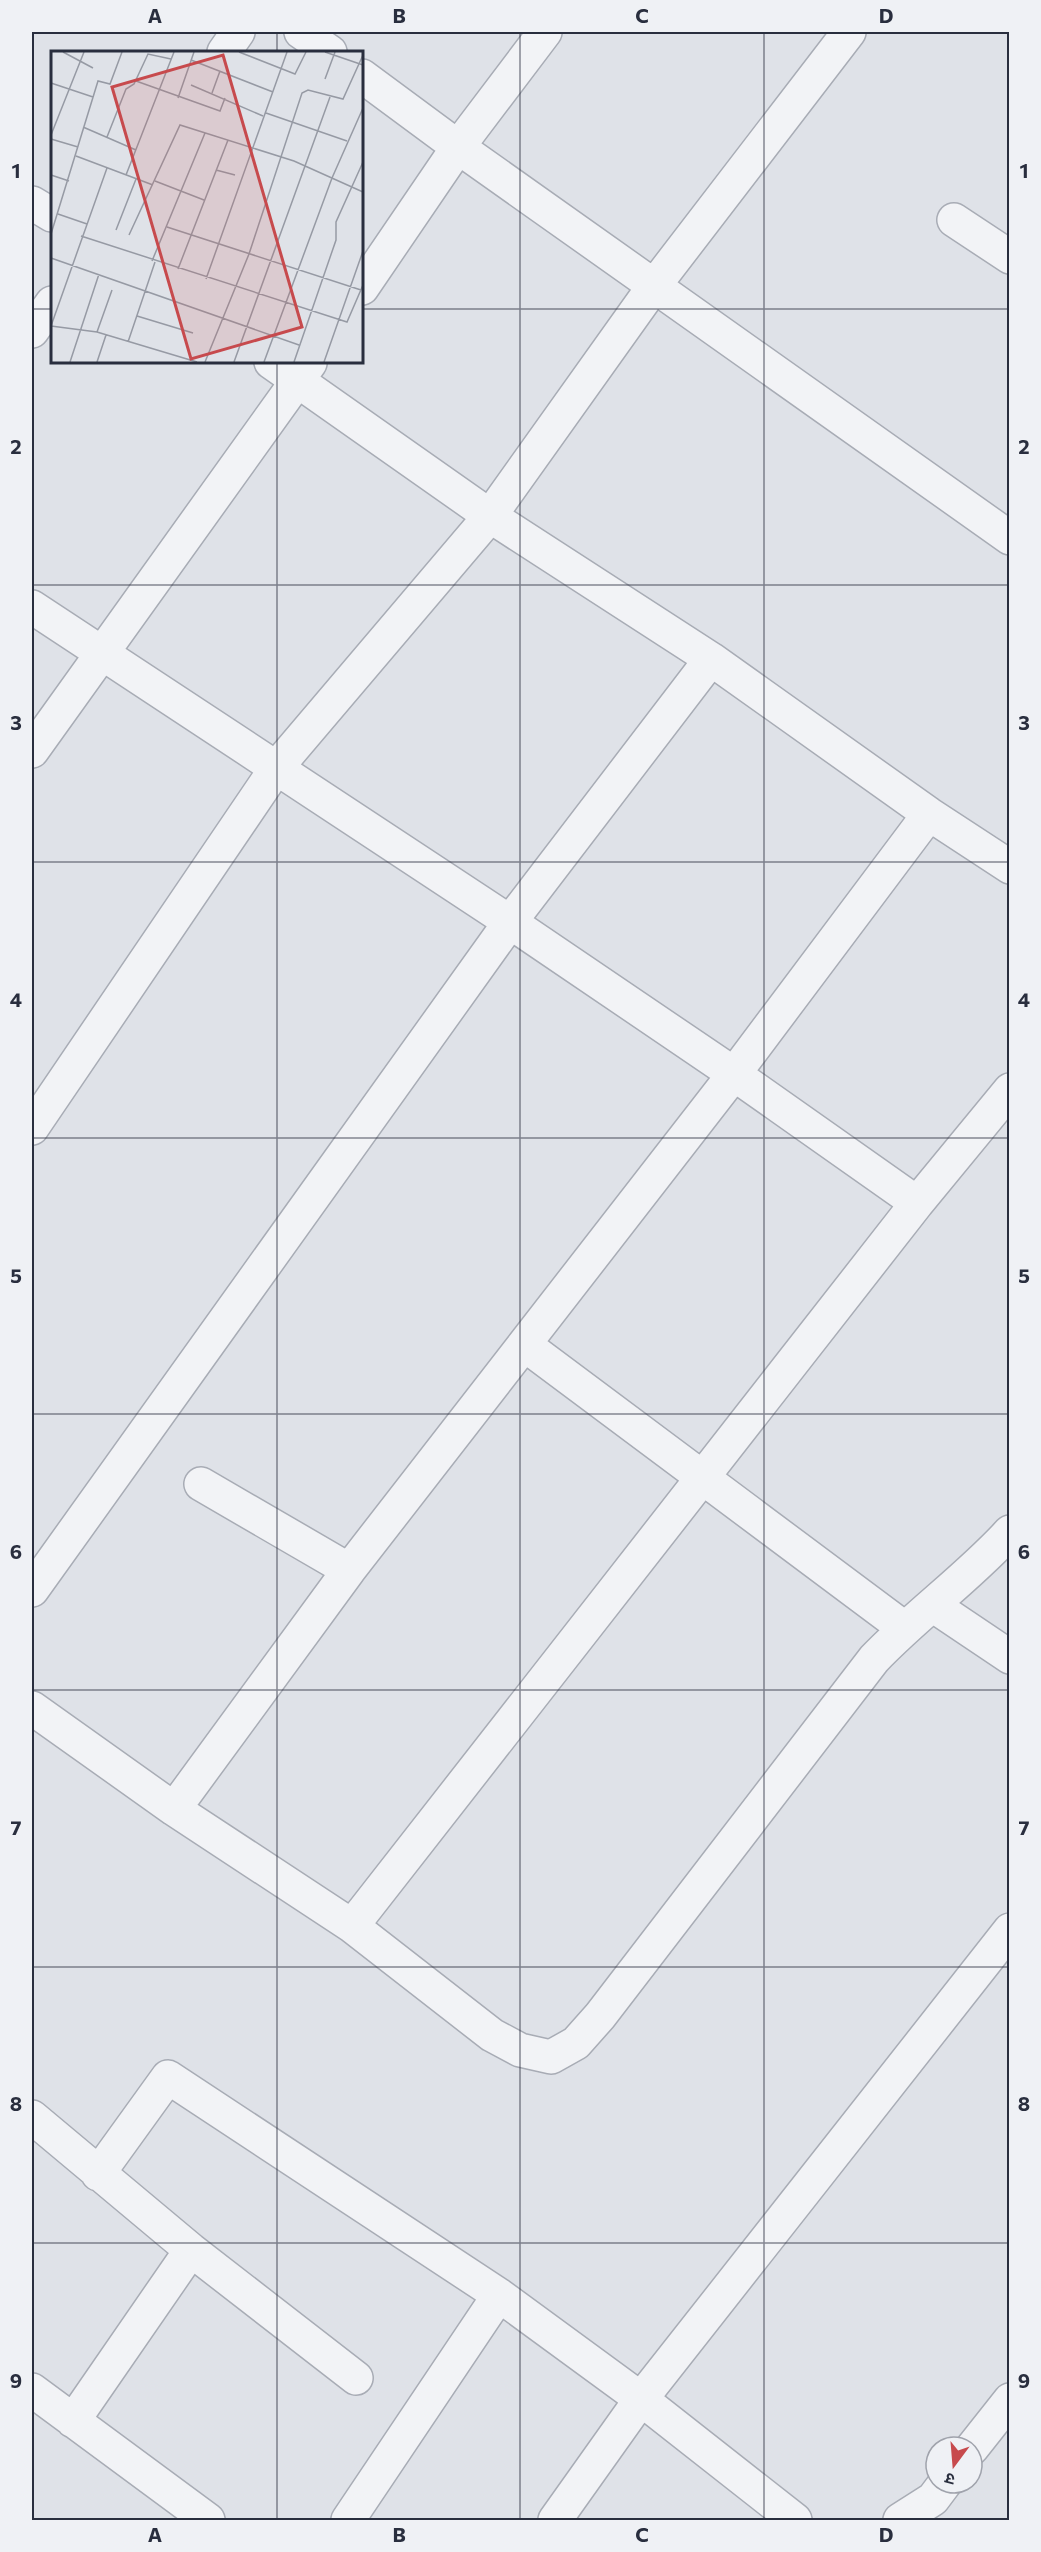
<svg xmlns="http://www.w3.org/2000/svg" width="1041" height="2552" viewBox="0 0 1041 2552" font-family="Commissioner,'Noto Sans Devanagari',sans-serif">
<style>
.lines{fill:none;stroke-linecap:round;stroke-linejoin:round}
.minor-casing{stroke:#a8acb5;stroke-width:36}
.minor{stroke:#f2f3f6;stroke-width:33}
.grid{fill:none;stroke:#292e3e;stroke-width:1.5;stroke-opacity:0.55}
.inset-road{fill:none;stroke:#969aa4;stroke-width:1.5}
.view{fill:#c74a4d;fill-opacity:0.15;stroke:#c74a4d;stroke-width:3}
.inset-edge{fill:none;stroke:#292e3e;stroke-width:3}
.neatline{fill:none;stroke:#292e3e;stroke-width:2}
.grid-label{font-size:20px;text-anchor:middle;font-weight:bold;fill:#292e3e}
</style>
<rect width="100%" height="100%" fill="#dfe2e8"/>
<g class="lines">
<g class="minor-casing">
<path id="minor" d="M301,32L330,52
M224,52L238,32
M362,76L458,147L1010,538
M32,203L52,215
M954,220L1010,257
M362,288L458,147L545,32
M32,331L52,303
M271,362L490,516L711,659L929,814L1010,867
M32,607L510,922L734,1074L917,1203
M32,751L310,363
M32,1128L277,767L490,516L654,286L849,32
M525,1345L904,1628
M201,1484L349,1570
M32,1590L510,922L711,659
M934,1606L1010,1657
M32,1708L174,1809L352,1926L492,2035L520,2050L551,2057L576,2043L600,2016L874,1659C917,1614 968,1578 1010,1532
M174,1809L349,1570L734,1074L929,814
M352,1926L917,1203L1010,1090
M32,2117L191,2250L356,2378
M98,2174L168,2077L499,2295L641,2399L795,2520
M32,2390L208,2520
M73,2421L191,2250
M972,2448L1010,2400
M348,2520L499,2295
M555,2520L641,2399L1010,1930
M900,2520L933,2499L945,2483"/>
</g>
<use href="#minor" class="minor"/>
</g>
<path class="grid" d="M277,32V52M520,32V2520M764,32V2520M32,309H52M362,309H1010M277,362V2520M32,585H1010M32,862H1010M32,1138H1010M32,1414H1010M32,1690H1010M32,1967H1010M32,2243H1010"/>
<g transform="translate(51 51)">
<rect width="312" height="312" fill="#dfe2e8"/>
<path class="inset-road" d="M12,1L42,17M188,1L244,23L255,1M274,1L312,14M140,9L222,41M274,28L284,1M85,30L169,60L174,47M0,32L42,46M140,34L212,65M161,42L169,20M127,47L143,1M215,62L296,90M32,76L85,99M0,84L33,1M56,86L75,38L83,33L97,3L120,8M0,88L27,96M25,105L102,134M165,119L184,124M0,124L18,130M75,124L123,1M104,130L153,149M7,163L36,173M116,176L310,239M65,179L85,128M0,183L47,30L59,33L71,1M78,184L129,74L243,110L312,141M30,185L296,271L312,234M0,207L248,294M101,210L154,82M127,218L177,89M155,228L236,1M86,265L142,282M0,275L56,117M0,275L46,281L146,311M46,281L61,239M77,291L104,211M19,311L48,223M46,311L55,284M154,311L198,203L251,42L257,39L292,48L312,4M183,311L279,46M213,311L281,127L312,57M243,311L285,189V171L312,111M273,311L312,200"/>
<path class="view" d="M172,4L251,276L140,308L61,36Z"/>
<rect width="312" height="312" class="inset-edge"/>
</g>
<rect width="1041" height="2552" fill="none" stroke="#eff1f5" stroke-width="66"/>
<g transform="translate(954 2465) rotate(196)"><circle r="28" fill="#eff1f5" stroke="#a0a3ac" stroke-width="1.5"/>
<path d="M0-4.5L10 22L0 15L-10 22Z" fill="#c74a4d"/>
<text y="-9" font-size="16" font-weight="bold" text-anchor="middle" fill="#292e3e">उ</text>
</g>
<rect x="33" y="33" width="975" height="2486" class="neatline"/>
<g class="grid-label">
<text x="155" y="23">A</text>
<text x="399" y="23">B</text>
<text x="642" y="23">C</text>
<text x="886" y="23">D</text>
<text x="16" y="178">1</text>
<text x="1024" y="178">1</text>
<text x="16" y="454">2</text>
<text x="1024" y="454">2</text>
<text x="16" y="730">3</text>
<text x="1024" y="730">3</text>
<text x="16" y="1007">4</text>
<text x="1024" y="1007">4</text>
<text x="16" y="1283">5</text>
<text x="1024" y="1283">5</text>
<text x="16" y="1559">6</text>
<text x="1024" y="1559">6</text>
<text x="16" y="1835">7</text>
<text x="1024" y="1835">7</text>
<text x="16" y="2111">8</text>
<text x="1024" y="2111">8</text>
<text x="16" y="2388">9</text>
<text x="1024" y="2388">9</text>
<text x="155" y="2542">A</text>
<text x="399" y="2542">B</text>
<text x="642" y="2542">C</text>
<text x="886" y="2542">D</text>
</g>
</svg>
